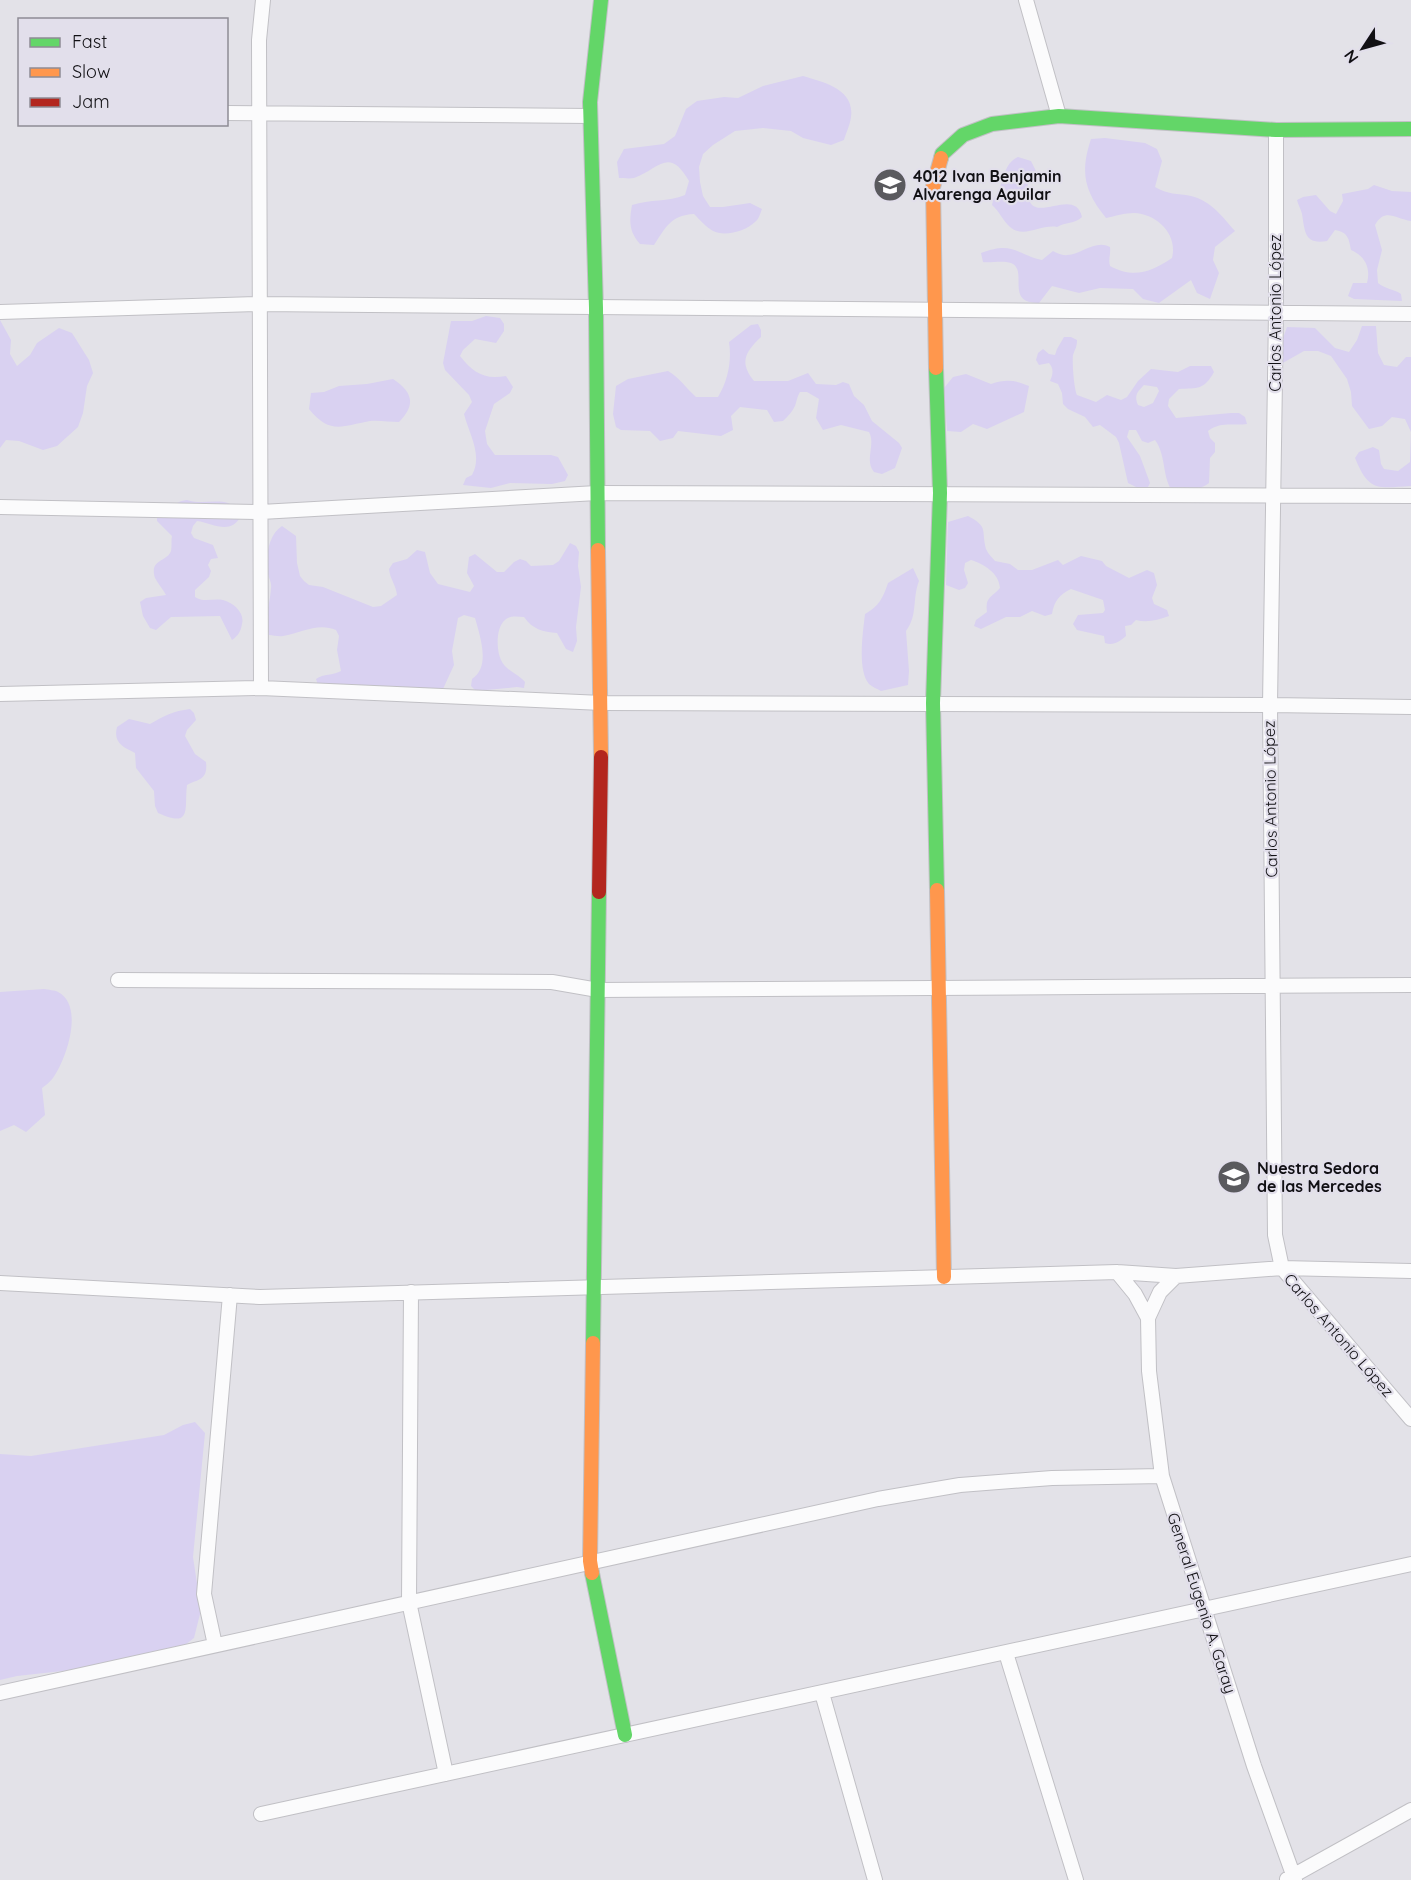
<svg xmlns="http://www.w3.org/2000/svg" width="1411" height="1880" viewBox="0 0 1411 1880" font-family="Quicksand,sans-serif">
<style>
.green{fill:#d9d1f1;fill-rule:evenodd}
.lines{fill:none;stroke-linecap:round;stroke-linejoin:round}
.street-casing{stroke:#c1c0c5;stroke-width:16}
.fast-casing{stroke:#c1c0c5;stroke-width:16}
.slow-casing{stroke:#c1c0c5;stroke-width:16}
.jam-casing{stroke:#c1c0c5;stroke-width:16}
.street{stroke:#fbfbfc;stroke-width:14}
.fast{stroke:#63d668;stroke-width:14}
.slow{stroke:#ff974d;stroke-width:14}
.jam{stroke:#b3261e;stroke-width:14}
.labels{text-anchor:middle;stroke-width:4.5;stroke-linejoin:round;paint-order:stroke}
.poi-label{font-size:16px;font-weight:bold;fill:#111014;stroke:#e2dfeb;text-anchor:start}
.street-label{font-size:16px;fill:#111014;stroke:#e2dfeb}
</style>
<rect width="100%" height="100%" fill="#e3e2e8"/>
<path class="green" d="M803,76C823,82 855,89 851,117C850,125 846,133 844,140L831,145L803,138L791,131L763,128L735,131L713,145L703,154L699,167L700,182L703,196L710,207H723L750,203L762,209C760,214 759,219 755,222C746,231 725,237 713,231C706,227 700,220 694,214C671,215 666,227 654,245L640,244C629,231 629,222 632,205C650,199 668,202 685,195L689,181C669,146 659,169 634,178C629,179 623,178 619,178L617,162L624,149L664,144L675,136L686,109L697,101L724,97L738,98L763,86Z
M1105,138L1145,143L1157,149L1162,161L1155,187C1168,195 1177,193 1191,196C1211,201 1222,216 1235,231L1215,247L1213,260L1219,273L1210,299L1197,293L1191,280L1159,303L1143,299L1133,289L1100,288L1079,293L1052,286L1039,303C1004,304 1029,270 1011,263C1003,260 991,263 983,262L981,253C1014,241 1015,254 1042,260L1053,251C1057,253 1063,256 1067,255C1082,254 1096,239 1110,247C1111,254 1108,259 1110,266C1134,279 1151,272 1172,258C1178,234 1157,214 1134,213C1125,213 1115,216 1106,218C1084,191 1080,172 1091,139Z
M1018,157L1031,161L1037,173L1034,179L1028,183C1023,236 1074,182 1082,217C1075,224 1065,222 1057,227C1041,224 1024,239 1010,227C1003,221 1000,212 992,205C993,198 995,197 998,192C1004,180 1004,163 1018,157Z
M1374,185L1392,191L1411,192V221C1396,219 1385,207 1375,225L1382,250L1377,270L1378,283C1385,289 1394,289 1401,294L1402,301L1354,299L1348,296L1353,283H1367C1371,268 1365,256 1351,250C1349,239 1348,232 1335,230L1327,241C1304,245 1305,231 1302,214C1301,209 1298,205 1297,200L1303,197L1316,195L1330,211L1336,214L1343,201L1342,194L1368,189Z
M486,316L500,318L504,324V331L496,343L475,339L463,350L460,356C473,372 483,380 506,376L513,387L510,393L494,404L485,431L487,444L495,455H551L558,457L568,475L565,481L552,484L510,483L491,488L463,485L466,478L472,475C483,455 469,434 464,414L472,402L469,395L445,370L443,363L451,321H472Z
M0,320L11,340L10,354L17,366L30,355L37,343L59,328L72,333L89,360L93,373L87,386L83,413L78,427L57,446L43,450L19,441L6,440L0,448Z
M758,324L761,330V337C745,352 739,363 754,381H788L808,373L816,384L836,385L843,382L849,384L854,396L864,405L872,421L899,443L902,448L895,468L882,474L874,472C864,460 876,445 869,432L841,425L823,430L816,418L819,399L807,392H800C797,397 797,400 795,406C792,412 788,416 783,421L774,422L767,410L740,407L731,416L733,430L721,436L678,431L673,438L660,441L650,431L621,430L616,427L613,414L616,386L628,379L668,371C680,378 686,388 696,397H718C728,381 732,360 729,342L751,325Z
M1362,326H1376L1378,353L1384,365L1397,367L1406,357H1411V486C1377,488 1369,492 1355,458L1359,452L1373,447L1379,450L1381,464L1384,469L1398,471L1410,462L1411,432L1405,419L1392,417L1382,426L1369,429L1352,406L1351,392L1347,379L1331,356L1318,351H1304L1281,364L1282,341L1287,327L1315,328L1335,348L1349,352L1357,340Z
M1064,337H1071L1077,340C1077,347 1075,349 1073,355C1072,362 1074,389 1077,395L1096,402L1107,395L1121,400L1127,397L1138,381L1151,369L1178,372L1190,366H1211L1214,372C1204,390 1198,388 1179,389L1169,399L1168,406L1176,418L1231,413H1239L1245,417L1247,424C1233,426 1221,421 1208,431L1210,438L1215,443V452L1210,458L1209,483C1197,492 1185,491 1171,489C1162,474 1166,455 1155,440L1148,443L1142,441L1136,430H1129L1127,437L1140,456L1150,483L1147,489H1140L1128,483L1119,443L1116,437L1100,425L1093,427L1085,417L1068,409L1063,404L1062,393L1058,384L1050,381C1053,374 1054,369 1049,363L1039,365L1036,360L1038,353L1043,349L1049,354L1055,355L1057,349ZM1144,385L1157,387L1159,391L1153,403L1144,407L1138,405C1134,396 1137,392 1144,385Z
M966,374L991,384C1006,379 1015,380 1029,386L1024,412L987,429L973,424L961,432L947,431L944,388L953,377Z
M393,379C413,392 416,405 399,422C390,422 379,420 370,421C342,426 330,435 309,409L311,393L324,392L339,386L367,384Z
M187,500C207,507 230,492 241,516C230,536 213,523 197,521L193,526L191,533L194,538L213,545L218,558L211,559L208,565L211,571L209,577L195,590V597C204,603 213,598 223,600C234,603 245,613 242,624C241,631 238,636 232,640L220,616L171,617L156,630L150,628L143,616L140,602L146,598L166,595C163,589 158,584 155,578C149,559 167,562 171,551C172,547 171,540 172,536L157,521V513C168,511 175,501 187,500Z
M968,516C989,527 981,530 986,549C988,554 992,557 995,561L1010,564L1018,570H1032L1058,560L1063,565L1081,556L1102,561L1106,566L1129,578L1147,570L1154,573L1157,585L1152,598L1154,604L1167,610L1169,616C1158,620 1147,623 1136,620L1131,625L1125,626L1126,636C1120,641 1114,646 1105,643L1104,636L1077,630L1073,624L1078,615L1103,613L1105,610L1103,600L1071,589C1060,594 1054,601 1052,614L1045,616L1032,611L1020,617H1006L981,629L974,626L976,620L987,612C985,597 991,598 1000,588C999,573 984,564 971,560L965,563L964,570L968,583L965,588L959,590L946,585L948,522Z
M282,526L296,536L297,563L300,576L304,581L309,585L323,587L373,607L381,606L397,595C396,585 390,579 389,569L393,563L407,559L417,550L425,552L430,573L438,584L470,592L474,586L467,573L469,557L475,554L497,572H504L514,562L520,559L526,561L531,566L553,565L559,561L570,543L576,546L579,552L578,566L581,587L576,627L577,641L573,652L566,649L557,633C543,632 532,629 524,617C518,617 510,615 505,620C496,627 496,650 501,660C506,671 517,673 525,682L524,688L517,687L476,691L471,686L472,679C491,667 480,636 475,618L464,615L458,618L452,651L454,665L443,689C434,692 429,688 421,688C405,688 389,686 374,687C366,687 358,684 350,684C339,684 329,686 318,685L316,679C324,673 332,676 341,671L337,650L339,636L336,630C318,622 301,633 283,636C279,637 273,635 269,635C264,617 270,605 271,588C272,583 269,579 268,574C265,558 268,535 282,526Z
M913,568L919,581C912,599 918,615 906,631L909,671L908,685L881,691C878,689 872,687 869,684C857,670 863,632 865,614C879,606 883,598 888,583Z
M190,709L194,713L196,720L187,730L185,736L195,754L206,762C208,780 199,779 187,785C184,808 193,829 158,813L155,806L154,791L136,768L135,753C123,747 113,743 117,727L129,719L150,724C164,716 173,711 190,709Z
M44,989C48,990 55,990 58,992C85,1006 66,1060 53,1078C50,1082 46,1085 42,1088L45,1115L26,1132L14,1125L0,1131V992Z
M195,1422L205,1433L193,1557L201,1610L194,1638L176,1652L99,1667L17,1676L0,1680V1454L31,1456L164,1435L183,1425Z"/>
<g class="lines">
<g class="street-casing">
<path id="street" d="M1026,0L1059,116
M226,113L590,116
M1276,130V313L1270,705L1275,1235L1282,1268L1411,1419
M0,312L259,304L1411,314
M0,507L261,512L597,493L1411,496
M261,688L259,40L263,0
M0,694L261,688L602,703L1270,705L1411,707
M118,980L552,982L598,990L1411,985
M1117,1272L1135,1294L1148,1318L1149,1371L1162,1476L1254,1766L1295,1880
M0,1283L260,1297L1117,1272L1176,1276L1282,1268L1411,1271
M411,1292L409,1602L446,1774
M1148,1318L1160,1292L1176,1276
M215,1645L204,1594L230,1295
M1006,1653L1076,1880
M0,1693L878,1499L960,1485L1052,1478L1162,1476
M822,1693L875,1880
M261,1814L1411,1564
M1287,1879L1411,1810"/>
</g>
<g class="fast-casing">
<path id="fast" d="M941,158L942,154L963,135L992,124L1059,116L1276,130L1411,129
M936,368L940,493L933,703L937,890
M598,550L596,308L590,102L601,0
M593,1343L599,892
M592,1573L625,1735"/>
</g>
<g class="slow-casing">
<path id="slow" d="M936,368L933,187L941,158
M598,550L601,757
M937,890L944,1277
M592,1573L590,1561L593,1343"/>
</g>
<g class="jam-casing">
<path id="jam" d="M599,892L601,757"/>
</g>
<use href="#street" class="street"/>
<use href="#fast" class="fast"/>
<use href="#slow" class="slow"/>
<use href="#jam" class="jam"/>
</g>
<defs>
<g id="school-disc" transform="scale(1.725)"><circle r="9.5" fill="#5a5a5e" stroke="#e2dfeb"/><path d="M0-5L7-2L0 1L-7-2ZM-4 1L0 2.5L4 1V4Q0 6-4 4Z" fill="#fff"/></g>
</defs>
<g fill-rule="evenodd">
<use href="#school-disc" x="890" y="185"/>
<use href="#school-disc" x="1234" y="1177"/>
</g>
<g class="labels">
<g class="poi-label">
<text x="913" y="182">4012 Ivan Benjamin<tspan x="913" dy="18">Alvarenga Aguilar</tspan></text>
<text x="1257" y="1174">Nuestra Sedora<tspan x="1257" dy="18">de las Mercedes</tspan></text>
</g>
<g class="street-label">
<text transform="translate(1275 313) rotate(-90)" y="6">Carlos Antonio López</text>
<text transform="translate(1270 799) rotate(-91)" y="6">Carlos Antonio López</text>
<text transform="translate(1339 1335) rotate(49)" y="6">Carlos Antonio López</text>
<text transform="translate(1202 1603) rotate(72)" y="6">General Eugenio A. Garay</text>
</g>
</g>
<rect x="18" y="18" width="210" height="108" fill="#e2dfeb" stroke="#8e8c95" stroke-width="1.5"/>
<rect x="30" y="38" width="30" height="9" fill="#63d668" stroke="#8e8c95" stroke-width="1.5"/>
<text x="72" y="48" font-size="18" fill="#111014">Fast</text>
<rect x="30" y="68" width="30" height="9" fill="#ff974d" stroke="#8e8c95" stroke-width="1.5"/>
<text x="72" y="78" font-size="18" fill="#111014">Slow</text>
<rect x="30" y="98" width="30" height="9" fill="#b3261e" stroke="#8e8c95" stroke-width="1.5"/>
<text x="72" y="108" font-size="18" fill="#111014">Jam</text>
<g transform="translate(1363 48) rotate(234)" stroke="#e2dfeb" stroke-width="4.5" paint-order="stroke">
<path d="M0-4.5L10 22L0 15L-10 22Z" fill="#111014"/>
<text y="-9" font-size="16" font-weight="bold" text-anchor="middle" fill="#111014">N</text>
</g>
</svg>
